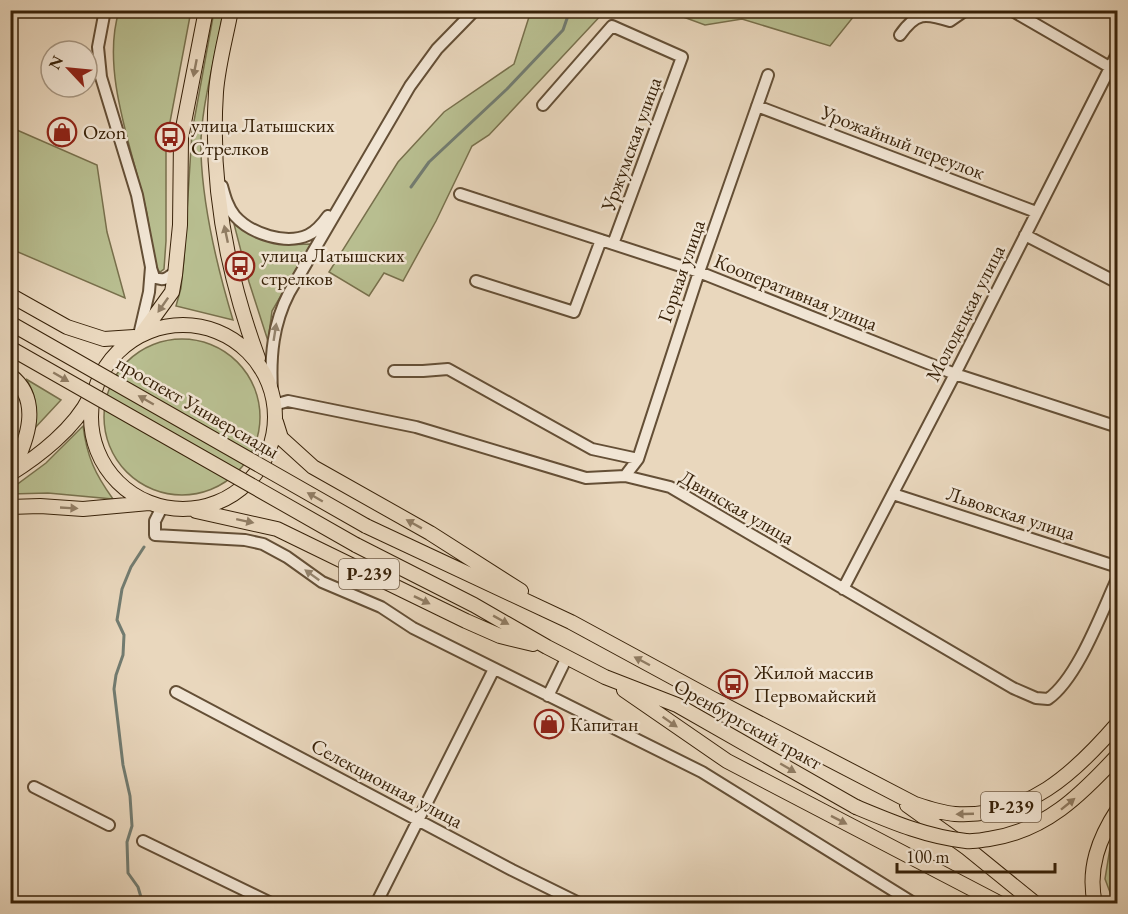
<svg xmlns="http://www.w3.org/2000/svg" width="1128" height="914" viewBox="0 0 1128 914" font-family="'EB Garamond',serif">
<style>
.green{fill:#b8be90;stroke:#78704c;stroke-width:1.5}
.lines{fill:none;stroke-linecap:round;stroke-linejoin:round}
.stream{stroke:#727c71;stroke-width:3}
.minor-casing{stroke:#644f36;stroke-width:14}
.major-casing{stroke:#382209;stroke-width:16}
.minor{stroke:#f1e5d4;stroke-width:10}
.major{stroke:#e9d7bd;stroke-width:14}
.major-bridge-casing{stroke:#382209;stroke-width:16;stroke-linecap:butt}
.major-bridge{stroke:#e9d7bd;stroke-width:14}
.oneway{fill:#907c63}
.oneway2{fill:#94846e}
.labels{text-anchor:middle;stroke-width:5;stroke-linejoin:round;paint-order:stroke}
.shield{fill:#f1e5d4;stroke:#705c46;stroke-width:1.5}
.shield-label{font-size:18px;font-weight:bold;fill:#382209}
.poi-label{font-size:20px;fill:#382209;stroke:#f1e5d4;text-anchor:start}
.street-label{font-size:20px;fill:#382209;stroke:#f1e5d4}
</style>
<rect width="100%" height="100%" fill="#e9d7bd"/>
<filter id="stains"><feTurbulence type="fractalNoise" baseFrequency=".00333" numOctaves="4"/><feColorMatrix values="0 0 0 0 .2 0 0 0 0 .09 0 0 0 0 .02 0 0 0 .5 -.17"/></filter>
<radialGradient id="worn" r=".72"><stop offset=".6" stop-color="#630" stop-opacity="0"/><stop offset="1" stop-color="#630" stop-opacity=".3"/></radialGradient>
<path class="green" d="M538,10L605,11L489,135L472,146L436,221L403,281L384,273L369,296L329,272L398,162L444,112L514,64L529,17Z
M119,11H191L166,143V241L164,269L160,272L155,269C152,251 150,232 147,214C134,153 100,72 119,11Z
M667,11L858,10V11L830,46L742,19L705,25Z
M217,13L222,16V19C215,60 199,113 201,154C203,207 218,270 233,320L176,306L181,288L184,259L192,132L213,17Z
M10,127L97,165L107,232L125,298L11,249Z
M234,224C263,243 277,246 311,244L272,311L268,341L249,282Z
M104 417a78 78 0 1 1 156 0a78 78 0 1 1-156 0Z
M26,379L61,400L33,430C37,411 37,395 26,379Z
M83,426C87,457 95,474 113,499L48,493L11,494V489L46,463Z
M1117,833V903H1114L1105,879L1110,848Z"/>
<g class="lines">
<path class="stream" d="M411,187L429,162L507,89L563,30L570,10
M143,904L138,887L128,873L127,842L132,826L130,796L123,765L114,689L116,675L123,655L124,635L117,620L122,589L131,567L144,547"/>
<g class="minor-casing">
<path id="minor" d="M105,10L98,47L101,77L137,195L151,267L149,292L139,335
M1011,10L1118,72
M900,35C916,12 925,13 950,21L966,10
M543,105L612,26L682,57L613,244
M757,106L1036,212
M222,186C225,197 228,208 235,216C251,234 286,245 308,235C317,231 323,223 328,216
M460,194L699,272L955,374L1118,427
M1025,235L1118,283
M151,268L154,277C163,282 168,278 175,272
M476,281L574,312L601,240
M394,371H423L448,369L592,449L638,459
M272,391C270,356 273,324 289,293L410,86L437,49L475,10
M274,405L288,401L416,427L586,478L625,476L670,487L1013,688L1036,698L1048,699C1078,678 1102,611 1118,577
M625,476L638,459L699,272L768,75
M893,494L1118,567
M162,507L155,521V535L245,540L263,544L287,557L322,582L381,607L413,628L702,772L915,904
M843,589L955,374L1118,52
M176,692L512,870L581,904
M548,696L567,657
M34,787L109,825
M143,841L273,904
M376,904L494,669"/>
</g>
<g class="major-casing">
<path id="major" d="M231,10C226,37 218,65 216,92C210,182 227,274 258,358
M10,295L67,327L104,339L134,337
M91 417a92 92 0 1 1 184 0a92 92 0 1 1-184 0Z
M143,332L172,292L175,275L180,225L181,138L206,10
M10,375C43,400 27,441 12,471
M276,422L281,438L313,467L430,533L521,591
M10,474C39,456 75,428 90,397
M10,507L40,506L83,509L149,503
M196,511L277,529L466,621L500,636L533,644
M366,526L571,622L711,698L915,804C927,808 942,813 955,814C1027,818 1074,774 1118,723
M356,545L474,605L547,647L605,677L677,705L856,807
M624,690L727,761L1001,904
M907,805L967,848L1036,904
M1095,904C1087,869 1099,838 1118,809"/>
</g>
<use href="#minor" class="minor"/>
<use href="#major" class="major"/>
<g class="major-bridge-casing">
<path id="major-bridge" d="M10,323L366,526
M10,348L356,545
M856,807C892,822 927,837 966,841C973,842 982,840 989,839C1045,831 1081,795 1118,755"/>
</g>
<use href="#major-bridge" class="major-bridge"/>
</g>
<defs><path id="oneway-solid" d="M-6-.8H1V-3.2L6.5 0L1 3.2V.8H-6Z" transform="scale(1.5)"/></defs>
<g class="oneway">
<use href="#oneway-solid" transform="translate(195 68) rotate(101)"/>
<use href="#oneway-solid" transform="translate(226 234) rotate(-102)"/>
<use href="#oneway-solid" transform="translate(163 305) rotate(125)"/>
<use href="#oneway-solid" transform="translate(61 377) rotate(30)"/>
<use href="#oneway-solid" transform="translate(146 400) rotate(-150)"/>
<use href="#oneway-solid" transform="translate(315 497) rotate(-150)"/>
<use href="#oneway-solid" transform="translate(69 508) rotate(3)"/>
<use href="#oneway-solid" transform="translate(245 521) rotate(12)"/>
<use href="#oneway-solid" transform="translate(414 524) rotate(-151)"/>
<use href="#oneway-solid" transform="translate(422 600) rotate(26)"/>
<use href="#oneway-solid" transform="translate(501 620) rotate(29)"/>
<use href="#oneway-solid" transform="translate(642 661) rotate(-152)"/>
<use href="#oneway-solid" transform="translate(670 722) rotate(35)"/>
<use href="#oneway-solid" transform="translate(788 768) rotate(30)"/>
<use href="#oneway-solid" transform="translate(1068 804) rotate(-39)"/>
<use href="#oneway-solid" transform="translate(965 814) rotate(178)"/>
<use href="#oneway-solid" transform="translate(839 820) rotate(27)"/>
</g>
<g class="oneway2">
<use href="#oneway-solid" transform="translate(275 332) rotate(-81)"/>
<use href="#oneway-solid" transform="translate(312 575) rotate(-144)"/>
</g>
<defs>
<g id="shop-ring" transform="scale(1.5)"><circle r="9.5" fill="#f1e5d4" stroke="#8f2418" stroke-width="1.5"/><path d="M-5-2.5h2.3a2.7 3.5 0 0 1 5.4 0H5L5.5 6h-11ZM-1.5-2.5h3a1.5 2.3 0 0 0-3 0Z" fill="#8f2418"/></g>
<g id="bus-ring" transform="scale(1.5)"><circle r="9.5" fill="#f1e5d4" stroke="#8f2418" stroke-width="1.5"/><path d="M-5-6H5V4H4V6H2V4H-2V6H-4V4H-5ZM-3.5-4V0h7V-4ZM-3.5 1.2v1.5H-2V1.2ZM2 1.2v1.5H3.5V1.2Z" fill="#8f2418"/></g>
</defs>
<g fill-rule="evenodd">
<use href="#shop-ring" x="62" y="132"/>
<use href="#bus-ring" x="170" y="137"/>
<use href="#bus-ring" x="240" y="266"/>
<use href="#bus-ring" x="733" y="684"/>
<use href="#shop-ring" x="549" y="724"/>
</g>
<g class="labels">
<g class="shield">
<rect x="339" y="559" width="60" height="30" rx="4.5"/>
<rect x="981" y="792" width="60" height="30" rx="4.5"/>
</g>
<g class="shield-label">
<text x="369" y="580">Р-239</text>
<text x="1011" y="813">Р-239</text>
</g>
<g class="poi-label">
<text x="191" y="132">улица Латышских<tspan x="191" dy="23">Стрелков</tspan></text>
<text x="83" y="139">Ozon</text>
<text x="261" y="262">улица Латышских<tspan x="261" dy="23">стрелков</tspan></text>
<text x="754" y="679">Жилой массив<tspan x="754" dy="23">Первомайский</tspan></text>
<text x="570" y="731">Капитан</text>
</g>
<g class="street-label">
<text transform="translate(903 142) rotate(21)" y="7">Урожайный переулок</text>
<text transform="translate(631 144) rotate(-70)" y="7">Уржумская улица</text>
<text transform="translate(681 271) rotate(-71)" y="7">Горная улица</text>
<text transform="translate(796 292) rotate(22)" y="7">Кооперативная улица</text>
<text transform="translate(965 313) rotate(-63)" y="7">Молодецкая улица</text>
<text transform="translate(198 407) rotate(30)" y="7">проспект Универсиады</text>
<text transform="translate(737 507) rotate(30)" y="7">Двинская улица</text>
<text transform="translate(1011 513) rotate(18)" y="7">Львовская улица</text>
<text transform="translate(748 724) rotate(29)" y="7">Оренбургский тракт</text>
<text transform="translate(387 783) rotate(28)" y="7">Селекционная улица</text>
</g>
</g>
<rect width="1128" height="914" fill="none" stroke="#e9d7bd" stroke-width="36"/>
<rect x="12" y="12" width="1104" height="890" fill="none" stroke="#382209" stroke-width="3"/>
<rect x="18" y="18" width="1092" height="878" fill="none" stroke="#382209" stroke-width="1.5"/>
<g transform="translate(69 69) rotate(296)"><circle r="28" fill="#f1e5d4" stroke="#a79783" stroke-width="1.5"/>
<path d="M0-4.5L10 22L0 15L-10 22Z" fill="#8f2418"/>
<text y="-9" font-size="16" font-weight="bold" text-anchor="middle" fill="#382209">N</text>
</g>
<path d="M897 863v9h158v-9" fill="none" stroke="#382209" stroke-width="3"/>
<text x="906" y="863" font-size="18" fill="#382209" stroke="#f1e5d4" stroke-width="4.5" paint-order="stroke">100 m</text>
<rect width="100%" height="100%" filter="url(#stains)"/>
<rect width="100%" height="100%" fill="url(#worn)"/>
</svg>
